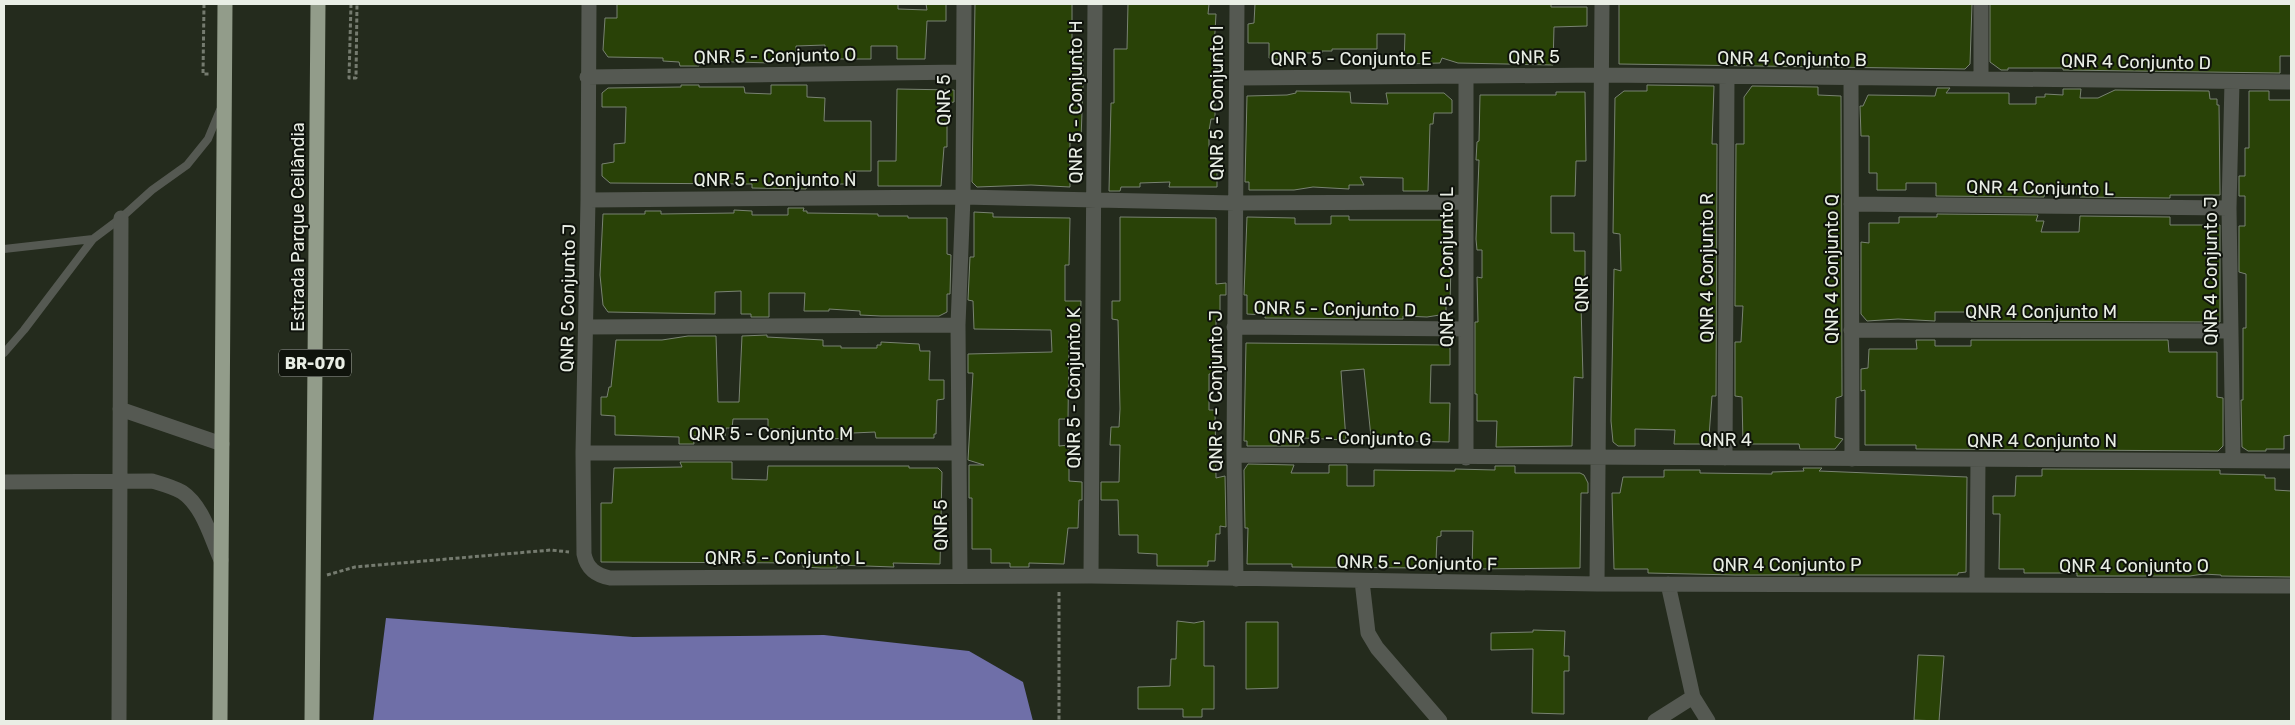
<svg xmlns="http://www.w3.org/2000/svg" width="2295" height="725" viewBox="0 0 2295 725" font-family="Rubik,sans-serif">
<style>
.water{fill:#6f6fa8}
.building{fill:#294207;stroke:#798372}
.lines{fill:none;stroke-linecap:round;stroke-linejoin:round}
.path{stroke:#757b6f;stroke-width:3;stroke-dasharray:4 2.5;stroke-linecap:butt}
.lane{stroke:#555952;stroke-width:8}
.street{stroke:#555952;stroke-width:15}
.highway{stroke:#929c8a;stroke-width:15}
.labels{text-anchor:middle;stroke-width:4;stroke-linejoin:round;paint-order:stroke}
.shield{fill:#0f130c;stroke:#a8aca4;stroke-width:1}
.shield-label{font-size:16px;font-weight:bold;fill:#e9eee5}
.street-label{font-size:18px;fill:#e9eee5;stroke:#0f130c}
</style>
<rect width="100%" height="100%" fill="#242b1d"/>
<path class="water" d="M386,618L633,637L824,635L969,651L1023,682L1033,721H373Z"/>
<path class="building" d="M617,4H898V9L927,10L926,4H946V21H927L925,59H897V46H871V59H825V45L796,46V58H771V63L699,61V66H680L679,62L663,61V58L608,57L603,50L605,18H617Z
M975,4H1072V48L1083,49V85L1081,139H1070V187L1031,185L977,187L972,182Z
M1128,4H1209L1208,14H1216L1214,49L1218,50V68L1215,69V119H1211L1209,131V154H1217V187H1169L1170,182L1140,183V187H1121L1120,191H1109L1111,103H1114V49H1127Z
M1255,4H1551V7H1587V26L1554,27L1553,65L1458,63L1442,58L1440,63L1404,64L1405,34H1377V49H1332V51H1322V53H1294L1295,59H1277L1269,58V43H1248V24L1254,23Z
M1619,4H1972L1970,64L1965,69L1619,64Z
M1990,4H2291V56H2280V73L2063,70V68H2008V70H2001L1990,62Z
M681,85H699V87H744L745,93L771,94V85H807V97L825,98L824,121H871V171H850V184H807L806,189L752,188V184L610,183L602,176V164L614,162V144L625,143L626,107H602V93L608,88L681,87Z
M1647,85L1714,86L1712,144H1717L1716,396H1712L1709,436L1708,442H1706V444H1674L1675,430L1635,429V446H1618L1613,442L1611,421L1614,269L1621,271L1620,234L1613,233L1615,98L1624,91H1647Z
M1752,86L1818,87V95L1841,96L1842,396L1836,398L1835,437L1843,439L1835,449H1800L1799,444H1743L1742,397L1735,396V342H1741L1743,306H1735L1736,144H1744V97Z
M1937,88H1950L1946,93H2009V104H2036V97H2045V94L2063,95V89H2081L2080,98H2098L2115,90L2209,91L2210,99H2217V105H2219L2220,195H2170V198L2080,197V194H2070L2071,188L2046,187L2044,197L1936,196V183H1906V190H1877V173H1869V136H1861L1860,106H1863L1868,95L1935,96Z
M897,89L954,90V102L947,103V147H944L941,186H878V161H896Z
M1296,91L1350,92L1351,103L1388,104L1386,93H1444L1452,100V113H1434L1433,124H1430L1428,191H1403V178L1360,177L1364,185H1349V189L1313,187L1294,190H1249V182H1245L1247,96L1287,95L1296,93Z
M2249,91H2269V100H2291V435L2284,436V449H2266V451H2248L2242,447L2241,400H2243V328H2246V274L2239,272V226H2245V196H2239V176H2245V148H2249Z
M1556,92H1585L1586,161H1576L1575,196H1551V233H1574V251H1585V305H1581L1583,378L1574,377L1572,446L1496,447L1497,421H1477V394H1475V322H1478L1477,277L1482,278V250H1477L1476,239L1479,160H1476L1477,142L1479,141L1480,95H1556Z
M788,208H804L803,211H807V213L878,214V216H908V218H947V254L951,255L950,294H947V312L939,316H881L860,315V311L829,309V311H804L805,293H769V317H751V314H741V291L715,292V314L608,312L603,305L600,275L603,214H645V211H661V214L734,213V210L752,211V215H788Z
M974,212L993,213V217L1070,218L1069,265H1065V301H1081L1080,337H1069L1068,419H1059V446L1069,445V481L1082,482V500H1079L1078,528H1068L1064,564L1029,563V567H1010V563H991V549H972V498H969V465H984L968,460L973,373H968V354L1052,352L1051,330L974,329L973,301L968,300L970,257H974Z
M1937,214L2038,215L2036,221H2044L2041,232H2079L2080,216L2170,217V225H2220V322L1971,321V312H1935V321L1898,319L1867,321L1861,314V242L1869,243V223H1899V217H1937Z
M1331,216H1349V220H1452L1450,305H1446V314L1427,317L1403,316V319L1265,318V315L1247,314V295H1244L1247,217L1295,218V224H1331Z
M1120,217L1216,218V284L1226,283V295H1220V320H1216V374H1209V410H1215L1216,478L1225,476L1226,527L1220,526V534H1216L1215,561H1208V566H1157V554L1138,553V535H1119L1118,500H1101V482H1119L1120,445H1110L1111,427H1119L1120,409L1118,320L1112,319V301H1120Z
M767,335V337L823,340V346H841V348H877V345H881V342L919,344L920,351H930L929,380H944V399L937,400L936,434H934V438H876L875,432L853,433L852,438L804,440L786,438L787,429H768V419H733L732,428H726L725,436H693L694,444H679V437L615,435V416L601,415V397H607L609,387H611L616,340H662L688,336H716L718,402H739L742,336Z
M1916,340H1935V346H1971V340H2168L2169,352H2217V397L2223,398V446L2218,451L1916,449V445H1865V390L1861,391V369L1868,368L1869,349H1917Z
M1246,343L1443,345L1450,348V365H1431L1430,403H1450L1449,442L1401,441V436L1371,437L1364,369L1341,371L1346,440L1304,438V442H1300L1299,446H1247V441H1244Z
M680,462H732V479L767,480L768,466H909V468H938L942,472L940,564L893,563L894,567L837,565V568H821L803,567V563L601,562V503H612L614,468L682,467Z
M1248,464L1294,465L1291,473H1329V465H1347V486H1374V470L1455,471V469L1495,470V466H1515V473H1580L1584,475L1588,483V493H1581L1580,568L1472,569L1473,531H1441V536L1437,537L1436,561H1426L1427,568L1292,567V564H1247L1248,528H1245L1244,470Z
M1803,468H1822L1819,471L1967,477L1966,572L1958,573V575H1735L1648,573V569H1614L1612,493H1620L1623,477H1664V470H1700V473L1772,474V472L1804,471Z
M2042,469L2220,470V474L2265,475V478H2275V490L2291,491V577L2221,576V575L2203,574L2190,576H2077V573H2024V569H1999L2000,514H1993V496H2015L2016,476H2042Z
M1177,621L1194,623L1204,621V666H1214V709H1202V717H1183V709H1138V687L1170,686L1171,659H1176Z
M1246,622H1278V688L1246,689Z
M1533,630L1565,631L1564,656H1569V671H1564V714L1532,713L1533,649L1491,650V633L1533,632Z
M1918,655L1944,656L1939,721L1914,720Z"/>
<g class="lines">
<path class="path" d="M204,4L203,74H209
M351,4L349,78H356L357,4
M327,575L355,567L551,550L569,552
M1059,592V721"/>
<path class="lane" d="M4,249L93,239L121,218L152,190L187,165L208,139L220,110
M4,353L24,330L93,239"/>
<path class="street" d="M589,4L588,200L583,453L584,554C587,569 596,575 610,578L1091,576L1597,584L2291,586
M587,77L962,72
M1237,78L1602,75L2291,82
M1851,78L1852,459
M1981,79V4
M2232,82L2229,208L2233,460
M588,200L963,197L1235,203L1466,202
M1851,204L2229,208
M586,327L958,325
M1234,327L1465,329
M1851,330L2230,331
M120,409L222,444
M583,453H959
M1234,455L2291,461
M1466,458V77
M1725,458L1727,77
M4,482L152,481C162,484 173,487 182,492C203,506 211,538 221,560
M960,576L958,325L963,197L964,4
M1091,576L1095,4
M1236,579L1234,455L1237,4
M1362,581L1368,633L1377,648L1440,721
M1977,583L1978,460
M1597,584L1602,4
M1668,584L1693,697L1708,721
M119,721L121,218
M1655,721L1693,697"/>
<path class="highway" d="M220,721L225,4
M312,721L318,4"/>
</g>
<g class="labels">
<rect class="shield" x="279" y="349.5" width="72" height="27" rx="4"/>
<g class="shield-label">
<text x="315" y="369">BR-070</text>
</g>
<g class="street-label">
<text transform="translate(775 56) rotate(-1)" y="6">QNR 5 - Conjunto O</text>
<text transform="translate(1534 57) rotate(-1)" y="6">QNR 5</text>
<text x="1351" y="65">QNR 5 - Conjunto E</text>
<text transform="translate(1792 59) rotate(1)" y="6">QNR 4 Conjunto B</text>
<text transform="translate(2136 62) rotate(1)" y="6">QNR 4 Conjunto D</text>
<text transform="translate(944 100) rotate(-90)" y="6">QNR 5</text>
<text transform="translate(1076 102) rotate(-90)" y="6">QNR 5 - Conjunto H</text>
<text transform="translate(1217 103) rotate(-90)" y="6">QNR 5 - Conjunto I</text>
<text x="775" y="186">QNR 5 - Conjunto N</text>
<text transform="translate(2040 188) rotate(1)" y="6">QNR 4 Conjunto L</text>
<text transform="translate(298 227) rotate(-90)" y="6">Estrada Parque Ceilândia</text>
<text transform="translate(1447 267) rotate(-90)" y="6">QNR 5 - Conjunto L</text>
<text transform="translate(1707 268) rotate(-90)" y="6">QNR 4 Conjunto R</text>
<text transform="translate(1832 269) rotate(-90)" y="6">QNR 4 Conjunto Q</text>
<text transform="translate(2211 271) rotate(-90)" y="6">QNR 4 Conjunto J</text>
<text transform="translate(1582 294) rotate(-90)" y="6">QNR</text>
<text transform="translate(568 298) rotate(-89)" y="6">QNR 5 Conjunto J</text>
<text transform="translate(1335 309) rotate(1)" y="6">QNR 5 - Conjunto D</text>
<text x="2041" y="318">QNR 4 Conjunto M</text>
<text transform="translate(1074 388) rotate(-90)" y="6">QNR 5 - Conjunto K</text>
<text transform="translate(1216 391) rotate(-90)" y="6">QNR 5 - Conjunto J</text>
<text x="771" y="440">QNR 5 - Conjunto M</text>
<text transform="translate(1350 438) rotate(1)" y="6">QNR 5 - Conjunto G</text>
<text x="1726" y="446">QNR 4</text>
<text x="2042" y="447">QNR 4 Conjunto N</text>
<text transform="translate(941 525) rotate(-90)" y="6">QNR 5</text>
<text x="785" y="564">QNR 5 - Conjunto L</text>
<text transform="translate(1417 563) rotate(1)" y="6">QNR 5 - Conjunto F</text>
<text x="1787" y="571">QNR 4 Conjunto P</text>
<text x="2134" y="572">QNR 4 Conjunto O</text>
</g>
</g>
<rect width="2295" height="725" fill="none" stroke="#e9eee5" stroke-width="10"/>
</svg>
